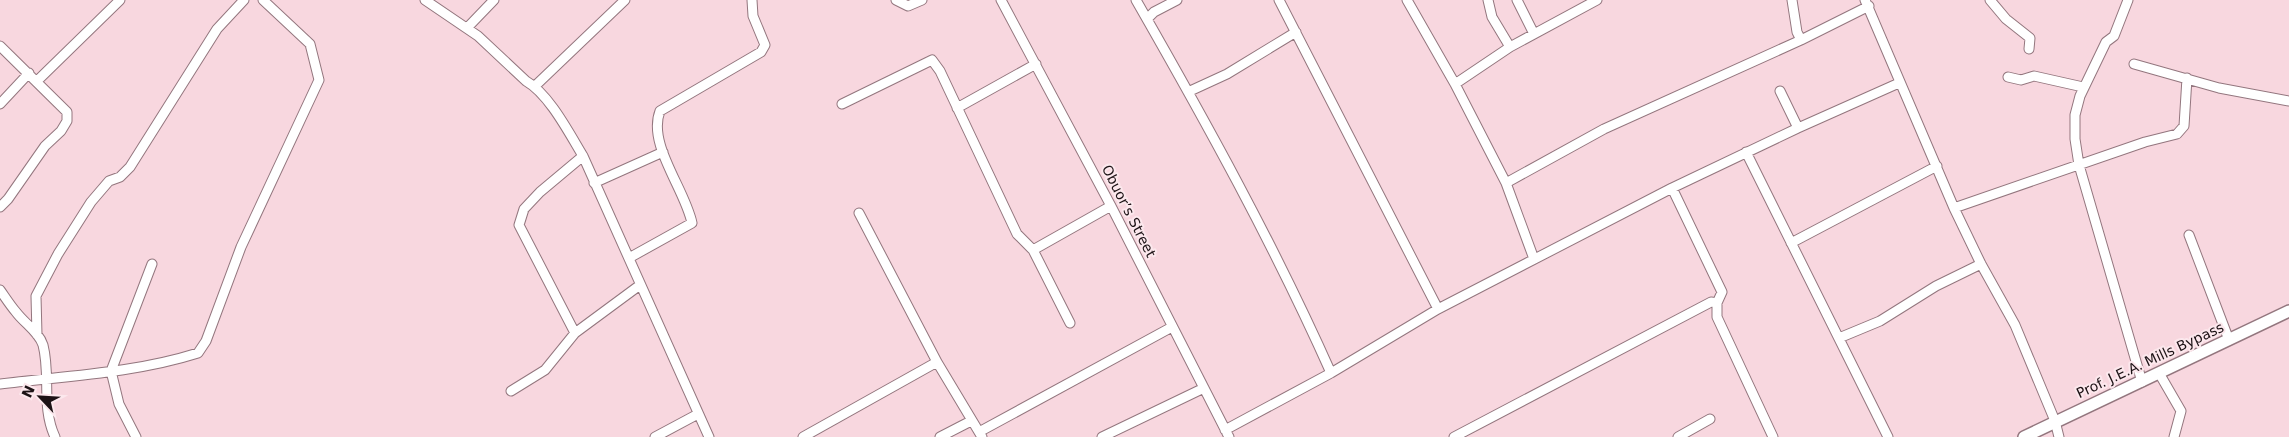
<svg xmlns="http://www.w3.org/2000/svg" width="2289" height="437" viewBox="0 0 2289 437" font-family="'DejaVu Sans',sans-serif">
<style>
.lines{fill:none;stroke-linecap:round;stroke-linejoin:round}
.minor-casing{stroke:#93767e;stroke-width:11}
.tertiary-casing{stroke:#93767e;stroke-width:14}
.minor{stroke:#fff;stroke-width:9}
.tertiary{stroke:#fff;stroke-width:11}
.labels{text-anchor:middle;stroke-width:4;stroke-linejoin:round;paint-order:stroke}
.street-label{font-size:14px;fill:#1c1215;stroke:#fce8ed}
</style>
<rect width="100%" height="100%" fill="#f8d7df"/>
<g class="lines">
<g class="minor-casing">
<path id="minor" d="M425,0L478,36L526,81C549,94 569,133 583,156L709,437
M896,0L908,6L922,0
M1001,0L1111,206L1229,437
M1136,0C1206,122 1274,245 1331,373
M1279,0L1438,309
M1407,0L1455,84L1506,183L1534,259
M1488,0L1492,17L1510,47
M1517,0L1534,34
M1792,0L1797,32L1801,40
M1865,0L1954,208L1981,264L2015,325L2055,421L2059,437
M1990,0L2006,19L2030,38L2029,49
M2128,0L2114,36L2106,42L2080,96L2075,115V139L2079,165L2142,382
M1147,19L1154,12L1177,0
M467,28L494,0
M0,46L67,112V121L61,131L45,146L8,199L0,207
M2134,64L2219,88L2289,101
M2008,77L2021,80L2034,76L2083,87
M37,81L120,0
M1455,84L1510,47L1597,0
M535,86L625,0
M1190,91L1227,74L1296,32
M1780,91L1798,128
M0,104L29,73
M842,104L932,60L940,71L1017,234L1033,250L1070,323
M957,108L1036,64
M1746,152L1888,437
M594,183L663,152
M1506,183L1604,129L1801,40L1869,6
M1672,188L1722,292L1717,303
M1954,208L2145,142L2177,134L2184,126L2187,78
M859,213L937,362L982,437
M2189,235L2229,340
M1791,243L1937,166
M1033,250L1111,206
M629,258L692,223C685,189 647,144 660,111L761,52L765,45L753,16L752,0
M0,290C5,297 10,305 16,312C24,323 39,332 43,345C51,376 41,407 55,437
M575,333L519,225L524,209L540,192L583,156
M37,335L36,296L58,254L91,202L109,181L120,177L130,167L217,29L244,0
M1839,338L1880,321L1936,286L1981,264
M2159,373L2181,411L2174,437
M0,384C66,376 135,373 198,353L206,341L241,247L319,80L310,44L263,0
M511,391L545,370L575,333L640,285
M1225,430L1331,373L1438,309L1672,188L1798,128L1899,83
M979,432L1172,327
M136,437L119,404L111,371L152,264
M655,437L698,414
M803,437L937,362
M940,437L971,421
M1102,437L1204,388
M1454,437L1711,302L1717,303V317L1773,437
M1678,437L1710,419"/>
</g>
<g class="tertiary-casing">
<path id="tertiary" d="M2024,437L2289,311"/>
</g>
<use href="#minor" class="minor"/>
<use href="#tertiary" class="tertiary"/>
</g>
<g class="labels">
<g class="street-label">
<text transform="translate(1129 211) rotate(63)" y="5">Obuor’s Street</text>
<text transform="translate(2150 360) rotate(-25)" y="5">Prof. J.E.A. Mills Bypass</text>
</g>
</g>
<g transform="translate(40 397) rotate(295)" stroke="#fce8ed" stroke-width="4" paint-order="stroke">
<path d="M0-4L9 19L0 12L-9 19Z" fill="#1c1215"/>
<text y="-8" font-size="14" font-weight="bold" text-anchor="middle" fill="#1c1215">N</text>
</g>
</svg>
